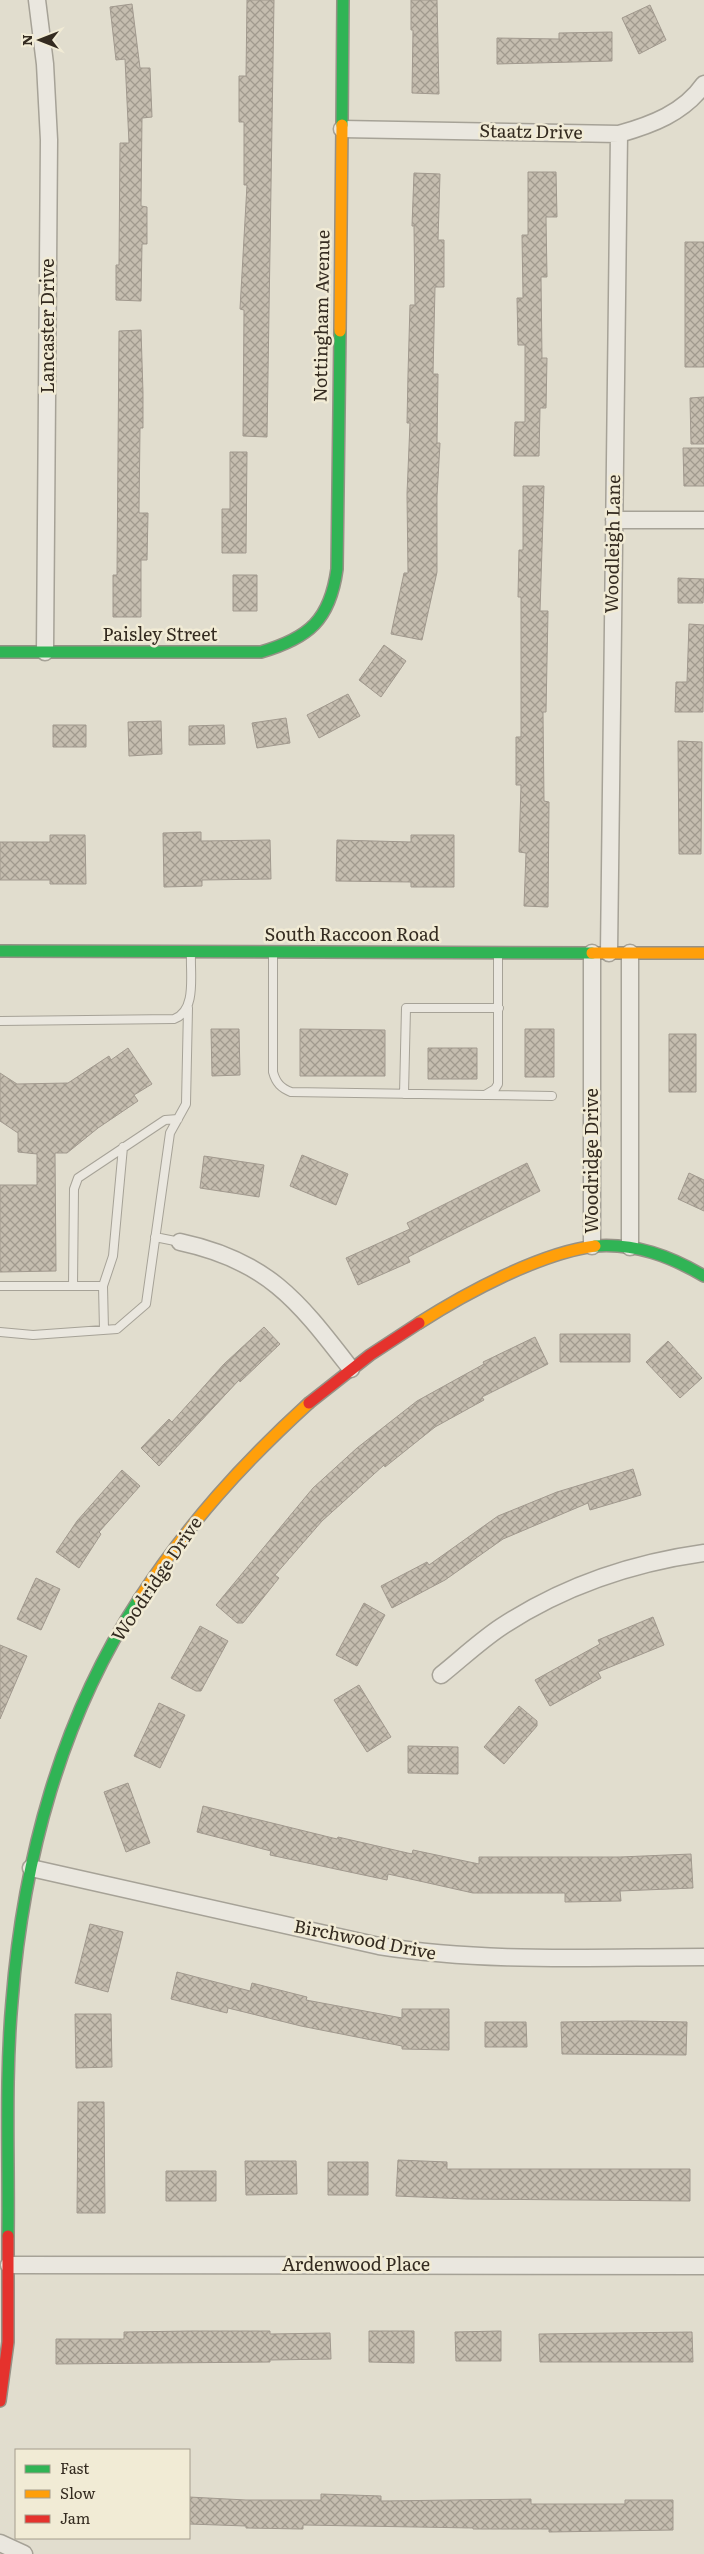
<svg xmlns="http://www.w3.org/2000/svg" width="704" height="2554" viewBox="0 0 704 2554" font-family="Literata,serif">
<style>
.building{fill:url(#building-cross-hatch);stroke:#a1998e}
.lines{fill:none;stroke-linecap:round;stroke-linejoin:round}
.lane-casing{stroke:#a6a297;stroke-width:10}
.street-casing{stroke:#a6a297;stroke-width:19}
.fast-casing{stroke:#969186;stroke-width:14}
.slow-casing{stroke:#969186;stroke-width:14}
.jam-casing{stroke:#969186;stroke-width:14}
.lane{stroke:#eae7df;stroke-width:8}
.street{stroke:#eae7df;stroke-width:16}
.fast{stroke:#30b455;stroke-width:11}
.slow{stroke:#ff9f0a;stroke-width:11}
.jam{stroke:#e5322d;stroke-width:11}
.labels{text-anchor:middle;stroke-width:5;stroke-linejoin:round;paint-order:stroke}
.street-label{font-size:18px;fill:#342b20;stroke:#f1ebd5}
</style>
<defs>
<pattern id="building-cross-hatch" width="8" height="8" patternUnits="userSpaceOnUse" patternTransform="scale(1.25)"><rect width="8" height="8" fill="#c5bdaf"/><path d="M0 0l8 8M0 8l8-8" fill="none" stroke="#a19a8e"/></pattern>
</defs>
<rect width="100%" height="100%" fill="#e1ddce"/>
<path class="building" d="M247,0H274L267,437L243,436L244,310L240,309L247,185H244V122H239V76H246Z
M411,0H437L439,94L412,93L413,30H411Z
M132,4L140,68H150L152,117L142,118L141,206L147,207V244H142L141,301L116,300V265H119L120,143H129L125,59L116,60L110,7Z
M650,5L666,40L639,54L622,18Z
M612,32V61L497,64V38L559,39V33Z
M528,172H556L557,217H546L547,277H541L542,358H547L546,408H540L539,456H514L515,422H525V345H518L517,298H523L522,235H528Z
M414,173L440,174L438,240H444V287H435L433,374H438L437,443H440L437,496V572L422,640L391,634L404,573H408L407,494L410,423H407L408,374L410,305H415L414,226H412Z
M685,242H704V367H685Z
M141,330L143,393V428H140L139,513H148L147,560H141V617H113V575H117L119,331Z
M704,397V444H691L690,398Z
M683,448H704V486H684Z
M230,452H247L246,553H222V509H230Z
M523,486H544L540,611H548L546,712H543L544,801L549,802L548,907L524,906L526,853L519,852L521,785H516V737H521V597H518L519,550H523Z
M233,575H257V611H233Z
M678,578L704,579L703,603H678Z
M689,624L704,625L703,712H675L676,682H687Z
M384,645L406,661L381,697L359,680Z
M348,694L360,716L319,738L307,715Z
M286,718L290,743L257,748L252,723Z
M161,721L162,754L129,756L128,722Z
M53,725H86V747H53Z
M224,725L225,744L189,745V726Z
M678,741L702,742L701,854H679Z
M201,832V841L270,840L271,879L202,880V886L164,887L163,833Z
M50,835H85L86,884H50V880H0V842H50Z
M411,835H454V887H411V882L336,881L337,840L411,842Z
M211,1029H239L240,1075L212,1076Z
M300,1029L385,1030V1076H300Z
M525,1029H554V1077H525Z
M669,1034H696V1092H669Z
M128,1048L152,1084L134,1095L138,1101L98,1128L67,1153H55L56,1271L0,1272V1185H37V1154L18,1152V1133L0,1121V1073L17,1084L68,1083L109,1056L111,1060Z
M428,1048H477V1079H428Z
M302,1155L348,1174L336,1205L290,1186Z
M204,1156L264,1165L259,1197L200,1188Z
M527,1163L540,1191L408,1257L410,1262L358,1285L346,1258L410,1229L407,1223Z
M689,1173L704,1180V1211L678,1199Z
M264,1327L280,1344L240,1382L239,1380L159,1466L141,1448L169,1419L172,1422L224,1364Z
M560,1334H630V1362H560Z
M535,1337L548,1364L482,1397L484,1400L435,1427L385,1467L384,1465L322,1521L275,1575L279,1578L243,1623H237L216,1605L313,1488L357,1448L417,1401L484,1364L483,1362Z
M668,1341L702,1378L680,1398L646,1362Z
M633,1469L641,1495L590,1510L588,1503L503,1539L445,1580L392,1608L381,1586L427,1562L429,1565L498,1516L557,1492Z
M122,1470L140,1486L99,1532L101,1534L79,1568L56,1552L77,1521Z
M36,1578L60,1589L41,1630L17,1619Z
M364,1603L385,1615L357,1666L336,1655Z
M653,1617L664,1645L598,1672L601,1678L550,1706L535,1680L600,1644L598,1640Z
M200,1626L228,1641L201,1691H196L171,1678Z
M0,1645L27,1656L0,1719Z
M359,1685L391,1737L367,1752L334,1700Z
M159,1703L185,1715L160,1768L134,1756Z
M519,1706L537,1721V1726L504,1764L484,1747Z
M408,1746L458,1747V1774L408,1773Z
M128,1783L150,1843L126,1852L104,1792Z
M203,1806L337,1839L338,1837L412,1854L413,1850L479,1864V1857H620L691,1854L693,1888L620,1891L621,1901L565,1902V1893H473L388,1874L387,1880L270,1855L271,1851L197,1832Z
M90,1924L123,1932L108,1992L75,1983Z
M177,1972L250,1991L252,1983L307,1997L306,2000L402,2018V2009H449V2050L402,2049V2046L301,2026L228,2008L227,2013L171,1999Z
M75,2014H111L112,2067L76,2068Z
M630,2021L687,2022L686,2055L562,2054L561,2022Z
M485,2022H526L527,2047H485Z
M78,2102H104L105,2213H77Z
M398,2160L447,2162V2169H690V2201L467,2199L396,2196Z
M245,2161H296L297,2194L246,2195Z
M328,2162H368V2195H328Z
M166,2171H216V2201H166Z
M192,2331H270V2334L330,2333L331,2359L270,2360V2362L56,2364V2339H124V2332Z
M369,2331H414V2363L369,2362Z
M501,2331V2361H456L455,2332Z
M692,2332L693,2362H540L539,2334Z
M321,2494L381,2496V2501L531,2499V2504H625V2500H673V2530L549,2532V2529H473V2528L303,2525V2529L246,2528V2526L189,2524V2497L246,2500H321Z"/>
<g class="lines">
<g class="lane-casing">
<path id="lane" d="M273,955V1072C276,1083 281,1088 291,1092L485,1095L495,1089L498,1084V956
M0,1021L174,1019C197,1011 190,974 191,955
M404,1094L406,1008H499
M487,1095L552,1096
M155,1237L180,1242
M0,1286H103L104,1330
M73,1286L74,1189L78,1178L165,1120L178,1119
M103,1286L113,1256L123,1147
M0,1332L33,1335L117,1329L146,1304L170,1133L186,1104L188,1008"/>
</g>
<g class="street-casing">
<path id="street" d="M37,0L45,64L49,140L45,652
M342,129L619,134C651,125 684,113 704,84
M614,520H704
M609,953L619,134
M180,1242C269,1261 299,1302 351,1369
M592,1246V953
M630,1247V953
M441,1675C461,1659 480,1641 501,1627C562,1587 632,1563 704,1553
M31,1868L379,1946C486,1963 596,1957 704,1957
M9,2265L704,2266
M0,2543L24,2554"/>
</g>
<g class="fast-casing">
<path id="fast" d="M342,125L343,0
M0,652H261C309,638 330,620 337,569L340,331
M0,951L592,953
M595,1246C635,1243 670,1256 704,1276
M8,2236C9,2158 5,2079 12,2001C23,1860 61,1718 139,1599"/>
</g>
<g class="slow-casing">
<path id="slow" d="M340,331L342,125
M592,953H704
M419,1323C466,1293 540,1253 595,1246
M139,1599C189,1523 242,1464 309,1403"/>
</g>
<g class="jam-casing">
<path id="jam" d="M309,1403L370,1355L419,1323
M0,2401L8,2342V2236"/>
</g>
<use href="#lane" class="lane"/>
<use href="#street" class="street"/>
<use href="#fast" class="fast"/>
<use href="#slow" class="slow"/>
<use href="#jam" class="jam"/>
</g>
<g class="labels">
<g class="street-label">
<text transform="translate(531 132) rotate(1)" y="6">Staatz Drive</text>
<text transform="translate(322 316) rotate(-89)" y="6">Nottingham Avenue</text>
<text transform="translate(48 326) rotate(-90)" y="6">Lancaster Drive</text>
<text transform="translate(613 544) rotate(-89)" y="6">Woodleigh Lane</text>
<text x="160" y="641">Paisley Street</text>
<text x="352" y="941">South Raccoon Road</text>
<text transform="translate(592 1161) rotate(-90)" y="6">Woodridge Drive</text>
<text transform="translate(157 1579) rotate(-56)" y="6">Woodridge Drive</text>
<text transform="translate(365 1940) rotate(11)" y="6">Birchwood Drive</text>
<text x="356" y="2271">Ardenwood Place</text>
</g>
</g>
<rect x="15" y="2449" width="175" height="90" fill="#f1ebd5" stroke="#a59e8d"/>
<rect x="25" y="2465" width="25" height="8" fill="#30b455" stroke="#a59e8d"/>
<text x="60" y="2474" font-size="15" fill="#342b20">Fast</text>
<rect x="25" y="2490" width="25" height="8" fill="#ff9f0a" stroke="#a59e8d"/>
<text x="60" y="2499" font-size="15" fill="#342b20">Slow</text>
<rect x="25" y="2515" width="25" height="8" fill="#e5322d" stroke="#a59e8d"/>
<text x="60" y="2524" font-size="15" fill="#342b20">Jam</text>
<g transform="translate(40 40) rotate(270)" stroke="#f1ebd5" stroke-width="4" paint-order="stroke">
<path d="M0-4L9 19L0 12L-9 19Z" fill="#342b20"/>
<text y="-8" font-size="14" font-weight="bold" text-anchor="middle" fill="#342b20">N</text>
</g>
</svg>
